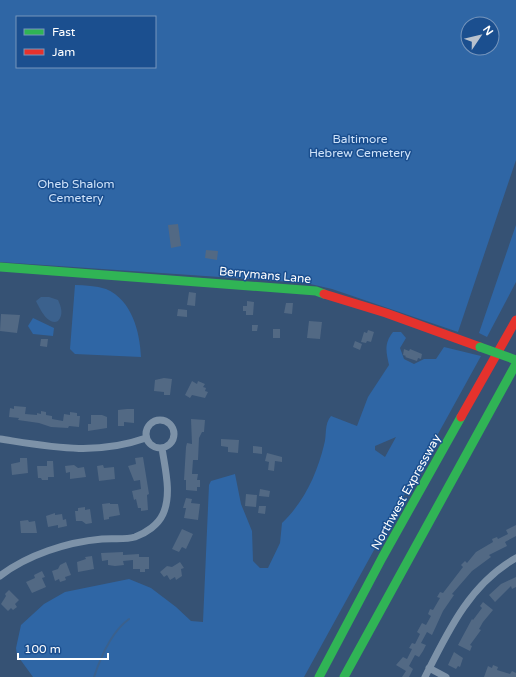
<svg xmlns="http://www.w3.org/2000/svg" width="516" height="677" viewBox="0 0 516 677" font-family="'Varela Round',sans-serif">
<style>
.green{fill:#2f66a5;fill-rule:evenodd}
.water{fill:#3b618d}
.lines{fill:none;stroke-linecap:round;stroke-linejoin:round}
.stream{stroke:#3b618d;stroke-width:2}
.building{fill:#526984}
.street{stroke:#7d92a8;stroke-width:7}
.fast{stroke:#30b455;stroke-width:9}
.jam{stroke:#e5322d;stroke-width:9}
.fast-bridge{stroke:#30b455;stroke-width:9}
.labels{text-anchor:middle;stroke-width:3;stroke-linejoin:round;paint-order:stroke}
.park-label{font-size:12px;fill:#cfe3fa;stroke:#1b4f8f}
.street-label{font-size:12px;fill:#fff;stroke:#1b4f8f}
</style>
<rect width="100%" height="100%" fill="#365274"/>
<path class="green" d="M0,0H516V160L458,332L332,289L306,283L0,262ZM17,17H155V67H17ZM468,24H492V48H468Z
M516,225V282L487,337L479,333Z
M75,285C85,285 96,286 106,289C132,300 140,332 141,357L75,354L70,349Z
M33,318L54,328L53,336L33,334L28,326Z
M393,332H401L406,338L400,348L404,359L414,364L424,359H436L444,347L481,356L304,677H33L17,655L16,648L21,625L44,604L65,592L129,579L151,588L176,607L191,621L203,622L209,485L211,481L235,474L241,504L252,531L253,561L260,568H268L280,543L282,523C304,502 317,474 324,445C327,435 324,424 331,416L357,426L368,397L389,365C386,352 384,343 393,332ZM396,437L385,457L375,450V446Z"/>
<path class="water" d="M41,297H49L58,300C61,306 64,315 58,321C48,326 40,309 36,301Z"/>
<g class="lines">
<path class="stream" d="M94,677C101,656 111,632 129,619"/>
</g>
<path class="building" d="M178,224L181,246L171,248L168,225Z
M206,250L218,251L217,260L205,258Z
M189,292L196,293L195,306L187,305Z
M247,301L254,302L253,315H246V311H243V306H247Z
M286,303H293L292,314L284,313Z
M178,309L187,310V317L177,316Z
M1,314L20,315L17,333L0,331Z
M309,321L322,322L320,339L307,338Z
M252,325H258L257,331H252Z
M273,329H280V338H273Z
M368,330L374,332L371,342L367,341L366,343L361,342L364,332L367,333Z
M41,339H48L47,347L40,346Z
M355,341L362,344L360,350L353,347Z
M404,349L409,351L410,349L422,354L421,359L418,358L417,361L405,357L406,356L403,355Z
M164,378L172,379L170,395H164V392L154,391L155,380Z
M192,381L197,384L198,381L205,384L203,387L206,388L205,391L208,392L205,398L192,395L190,398L185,395Z
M14,406L26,407L25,414L37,415V413L41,414V411L46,412V415L52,416V419L63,421L64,414L70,415V412L77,413V416H80L79,427L69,426L68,428L51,427L39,423L18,420L19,418L9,417L10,408L14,409Z
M127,409H134V423L124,422V426H118V410Z
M91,415H102L107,417V428L88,431V424H91Z
M191,419L205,420L204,432H202L199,438L198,460H193L192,474H198L197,480H200V487H197V491L186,490V480H184L186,447L187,443L192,444Z
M221,439L239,440L238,453L228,452V447L221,446Z
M253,446L262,447V454L253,453Z
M267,453L282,457V462L275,461L274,471L268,470L269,462L265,461Z
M143,457L149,494L147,495L148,510L141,511V508H138L136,499L134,500L132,491L141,489L140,480L134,481L128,466L136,464L135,458Z
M20,458H27L28,473L12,475L11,464L20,462Z
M47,461H53L54,477H48V480H42L41,478H38L37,466H47Z
M74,465L78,468L84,467L86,477L70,479V472L66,473L65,466Z
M103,465L104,468L114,467L115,479L99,481L97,466Z
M260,489L270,491L269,497L259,496Z
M246,494L257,495L256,507L245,506Z
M186,498L192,499L191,503L200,504L198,520L184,518L186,508H183Z
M110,503V504H118L120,515L109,517V519L104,520L102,504Z
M259,506H266L265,514L258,513Z
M85,507V510L90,509L92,523L86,524L82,521H76L75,511H78V508Z
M55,513V515L62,514L63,520L66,519L67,526L58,528V525L48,527L46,516Z
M28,520L29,522L35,521L37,533H21L20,521Z
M516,525V536L505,542L507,546L489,555L491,557L472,571L452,594L454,595L443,611L432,635L427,632L421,643L426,645L423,651L419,657L415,655L409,666L413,669L409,677H402L406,671L396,665L403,657L407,659L412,649L409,648L412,643L415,644L420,634L417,632L422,623L426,625L431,616L428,614L430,609L433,610L440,598L437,597L440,592L443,593L463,567L461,565L465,561L467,563L476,552L493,542L492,539L497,537L498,539L508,534L506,530Z
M182,529L193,534L186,549L182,547L179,552L172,549Z
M123,552V555L139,554V557H149V569H145V572H140V569H133V560L123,561L124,565L115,566L108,565V560L102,561L101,553Z
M92,556L94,569L78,572L77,562L86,559L85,557Z
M66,562L71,575L65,577L66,580L60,582L59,579L55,581L52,571L58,569L60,565Z
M180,562L184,568L181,569L182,576L176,580L175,577L170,580L167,575L164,577L160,572L167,566L172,567Z
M42,571L45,577L42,578L46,587L32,593L26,582L35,578L34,575Z
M516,577V587L512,589L511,586L495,602L489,595L501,584Z
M9,590L19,600L15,604L17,607L13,610L11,608L8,611L1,604L6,596L5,594Z
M483,602L493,610L483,622L479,629L481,630L470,645L472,646L470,651L458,645L472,619L473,620L482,608L480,606Z
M454,652L463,658L460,667L458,666L456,669L448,665Z
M493,665L498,667L497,670L510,674L512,671L516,673V677H484L488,666L492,668Z"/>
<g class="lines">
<path class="street" d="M146 434a14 14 0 1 1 28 0a14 14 0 1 1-28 0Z
M0,439C52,447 95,456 146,438
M0,576C27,555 67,542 102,539C113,538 125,540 135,537C146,533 158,525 163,514C172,494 165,469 162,448
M429,668L446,677
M425,677C448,631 470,584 516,558"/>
<path class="fast" d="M0,267L316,291L324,294
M319,677L382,558L461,417
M344,677L516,364"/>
<path class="jam" d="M324,294L386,313L480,347
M461,417L516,320"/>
<path class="fast-bridge" d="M480,347L516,360"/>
</g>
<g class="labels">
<g class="park-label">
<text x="360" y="143">Baltimore<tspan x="360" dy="14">Hebrew Cemetery</tspan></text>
<text x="76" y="188">Oheb Shalom<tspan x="76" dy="14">Cemetery</tspan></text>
</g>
<g class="street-label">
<text transform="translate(265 275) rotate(5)" y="4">Berrymans Lane</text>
<text transform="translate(406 492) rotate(-61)" y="4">Northwest Expressway</text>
</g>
</g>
<rect x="16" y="16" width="140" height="52" fill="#1b4f8f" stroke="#7695bc"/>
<rect x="24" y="29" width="20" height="6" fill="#30b455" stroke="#7695bc"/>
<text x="52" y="36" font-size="12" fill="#ffffff">Fast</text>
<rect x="24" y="49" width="20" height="6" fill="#e5322d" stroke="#7695bc"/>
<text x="52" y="56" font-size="12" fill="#ffffff">Jam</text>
<g transform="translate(480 36) rotate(55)"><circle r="19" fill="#1b4f8f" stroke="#7695bc"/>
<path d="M0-3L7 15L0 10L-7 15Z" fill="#b9c2ce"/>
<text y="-6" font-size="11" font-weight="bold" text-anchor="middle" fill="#ffffff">N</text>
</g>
<path d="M18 653v6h90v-6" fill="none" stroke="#ffffff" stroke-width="2"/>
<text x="24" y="653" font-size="12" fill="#ffffff" stroke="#1b4f8f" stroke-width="3" paint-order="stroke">100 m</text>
</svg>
